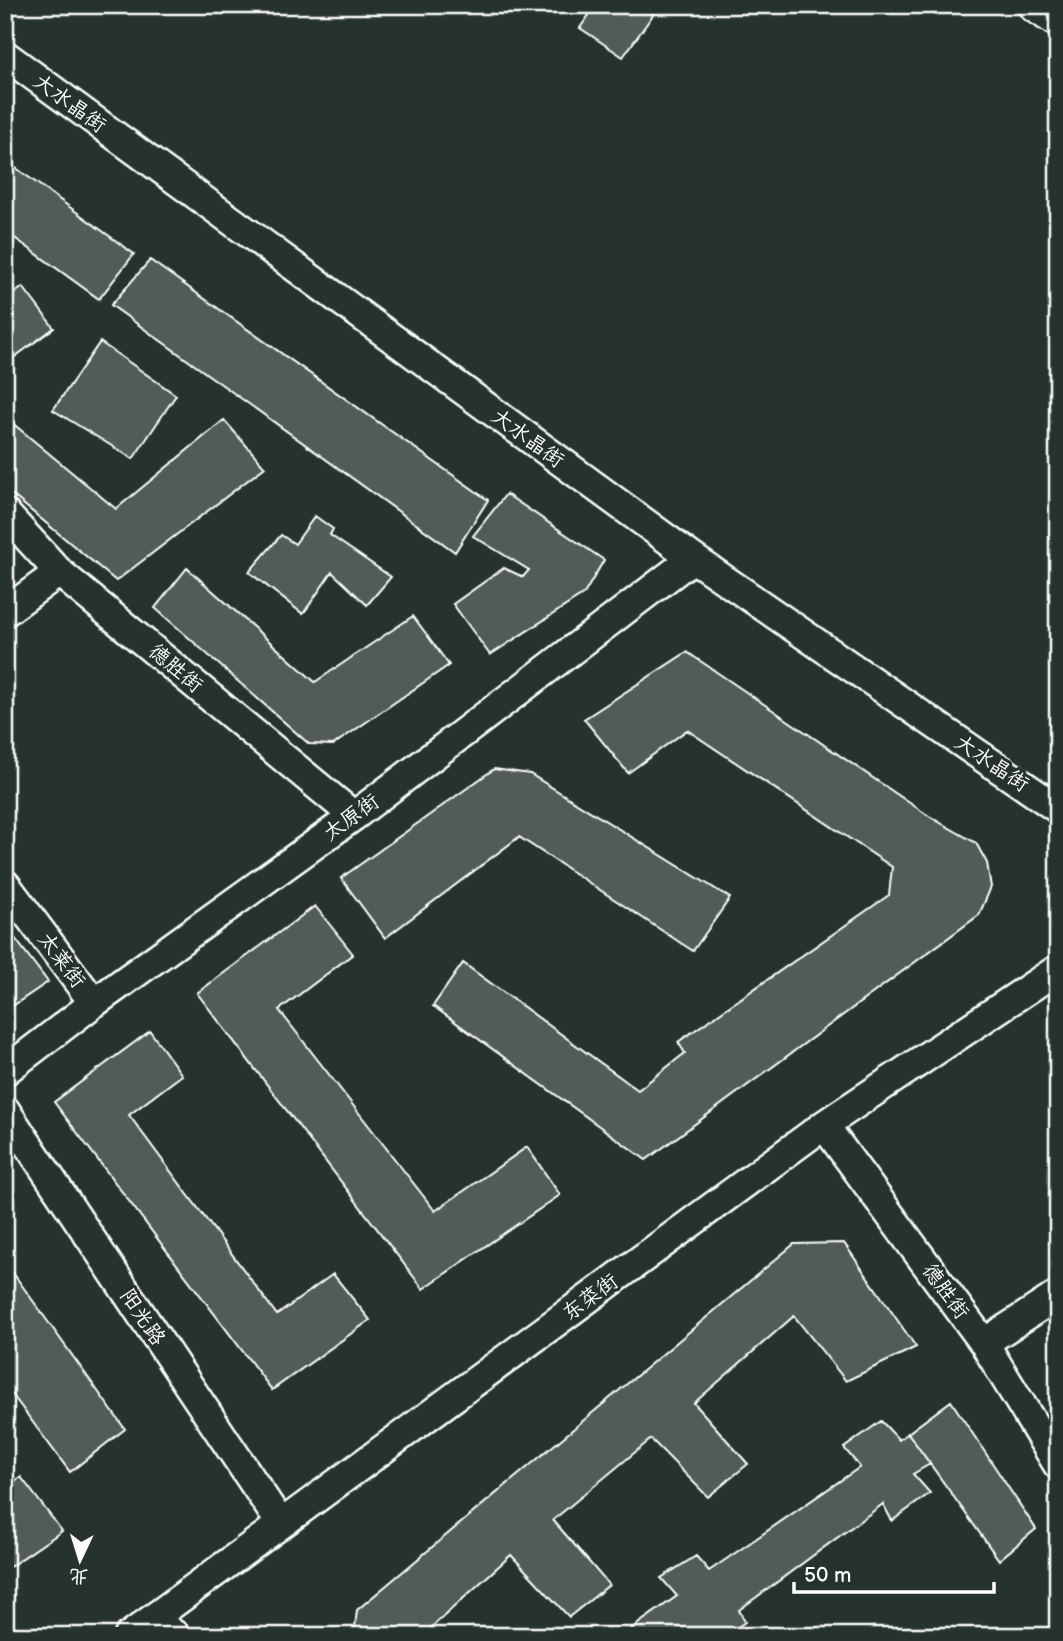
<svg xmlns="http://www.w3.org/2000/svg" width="1063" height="1641" viewBox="0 0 1063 1641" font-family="'Balsamiq Sans','LXGW WenKai TC',sans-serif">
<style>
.building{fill:#515c57;stroke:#fff;stroke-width:2}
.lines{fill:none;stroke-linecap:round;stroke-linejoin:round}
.minor-casing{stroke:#fff;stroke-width:33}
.major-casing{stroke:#fff;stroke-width:40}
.minor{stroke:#26332d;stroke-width:28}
.major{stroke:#26332d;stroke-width:35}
.labels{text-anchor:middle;stroke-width:6;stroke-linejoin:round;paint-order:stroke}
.street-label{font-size:21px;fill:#fff;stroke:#26332d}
</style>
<rect width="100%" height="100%" fill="#26332d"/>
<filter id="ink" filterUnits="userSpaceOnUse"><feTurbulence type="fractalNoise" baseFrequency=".0143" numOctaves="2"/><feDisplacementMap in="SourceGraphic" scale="14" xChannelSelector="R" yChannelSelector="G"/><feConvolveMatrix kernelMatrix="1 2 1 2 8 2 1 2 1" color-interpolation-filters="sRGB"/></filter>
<g filter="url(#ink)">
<path class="building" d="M596,5H660L623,57L580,28Z
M5,160L134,254L99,299L5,231Z
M150,260L488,500L455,552L111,305Z
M23,287L54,328L5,364V300Z
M100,342L176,395L133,459L53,410Z
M5,417L116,509L224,420L265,467L116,581L5,489Z
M506,494L604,560L584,594L490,655L453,604L504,568L523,577L529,570L473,536Z
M315,516L333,529L330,535L391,577L367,605L332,572L303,614L249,572L281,535L295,544Z
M187,568L315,682L413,616L449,665L333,745L309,744L155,608Z
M687,652L932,818L976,843L987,863L991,887L979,915L646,1160L433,1006L463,963L638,1090L685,1053L678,1042L889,895L892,867L687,730L628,773L584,719Z
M494,769L530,774L730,898L693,951L519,837L385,938L341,878Z
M315,906L353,954L279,1010L435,1211L527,1147L560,1195L423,1289L197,993Z
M5,925L48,982L5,1011Z
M150,1031L182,1075L129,1115L277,1315L333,1274L370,1320L272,1390L54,1102Z
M844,1243L916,1347L846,1381L794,1316L694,1403L748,1464L708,1497L651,1439L553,1520L609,1585L569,1617L511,1555L422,1636H354L357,1610L794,1244Z
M8,1266L125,1429L70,1472L5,1385V1268Z
M951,1401L1036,1529L999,1560L908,1433Z
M881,1421L899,1440L908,1433L930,1464L913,1474L930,1493L892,1521L883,1504L739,1610L745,1622L725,1636H703L699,1629L689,1636H621L677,1596L661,1578L696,1556L709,1571L860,1467L844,1448Z
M21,1477L62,1531L5,1570V1487Z"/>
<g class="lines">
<g class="minor-casing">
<path id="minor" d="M5,55L693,558L1058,809
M5,513L59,572L354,816
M5,612L59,572
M5,884L94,1003
M5,1071L94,1003L354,816L693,558
M5,1110L281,1524
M824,1125L984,1343L1058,1465
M984,1343L1053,1298L1058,1297
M152,1619L176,1636
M129,1636L824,1125L1058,969"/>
</g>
<g class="major-casing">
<path id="major" d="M1036,5L1058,19"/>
</g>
<use href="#minor" class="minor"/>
<use href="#major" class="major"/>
</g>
</g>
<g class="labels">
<g class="street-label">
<text transform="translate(70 103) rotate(36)" y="7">大水晶街</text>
<text transform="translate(528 438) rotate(36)" y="7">大水晶街</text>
<text transform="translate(176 668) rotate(40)" y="7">德胜街</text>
<text transform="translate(992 763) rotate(34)" y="7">大水晶街</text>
<text transform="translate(351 817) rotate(-36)" y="7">太原街</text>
<text transform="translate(62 960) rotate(53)" y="7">太莱街</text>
<text transform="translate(946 1291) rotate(54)" y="7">德胜街</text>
<text transform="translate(590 1297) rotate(-36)" y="7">东菜街</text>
<text transform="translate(143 1317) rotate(56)" y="7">阳光路</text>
</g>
</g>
<rect width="1063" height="1641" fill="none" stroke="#26332d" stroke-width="28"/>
<rect x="14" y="14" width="1035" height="1613" fill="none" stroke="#fff" stroke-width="2.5" filter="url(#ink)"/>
<g transform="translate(80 1560) rotate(184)" stroke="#26332d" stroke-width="5" paint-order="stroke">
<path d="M0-5L12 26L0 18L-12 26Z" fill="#ffffff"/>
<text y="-10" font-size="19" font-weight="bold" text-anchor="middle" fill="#ffffff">北</text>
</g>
<path d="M794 1582v10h200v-10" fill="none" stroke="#ffffff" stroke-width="3.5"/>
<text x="804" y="1582" font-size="21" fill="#ffffff" stroke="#26332d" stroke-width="5" paint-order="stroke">50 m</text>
</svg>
